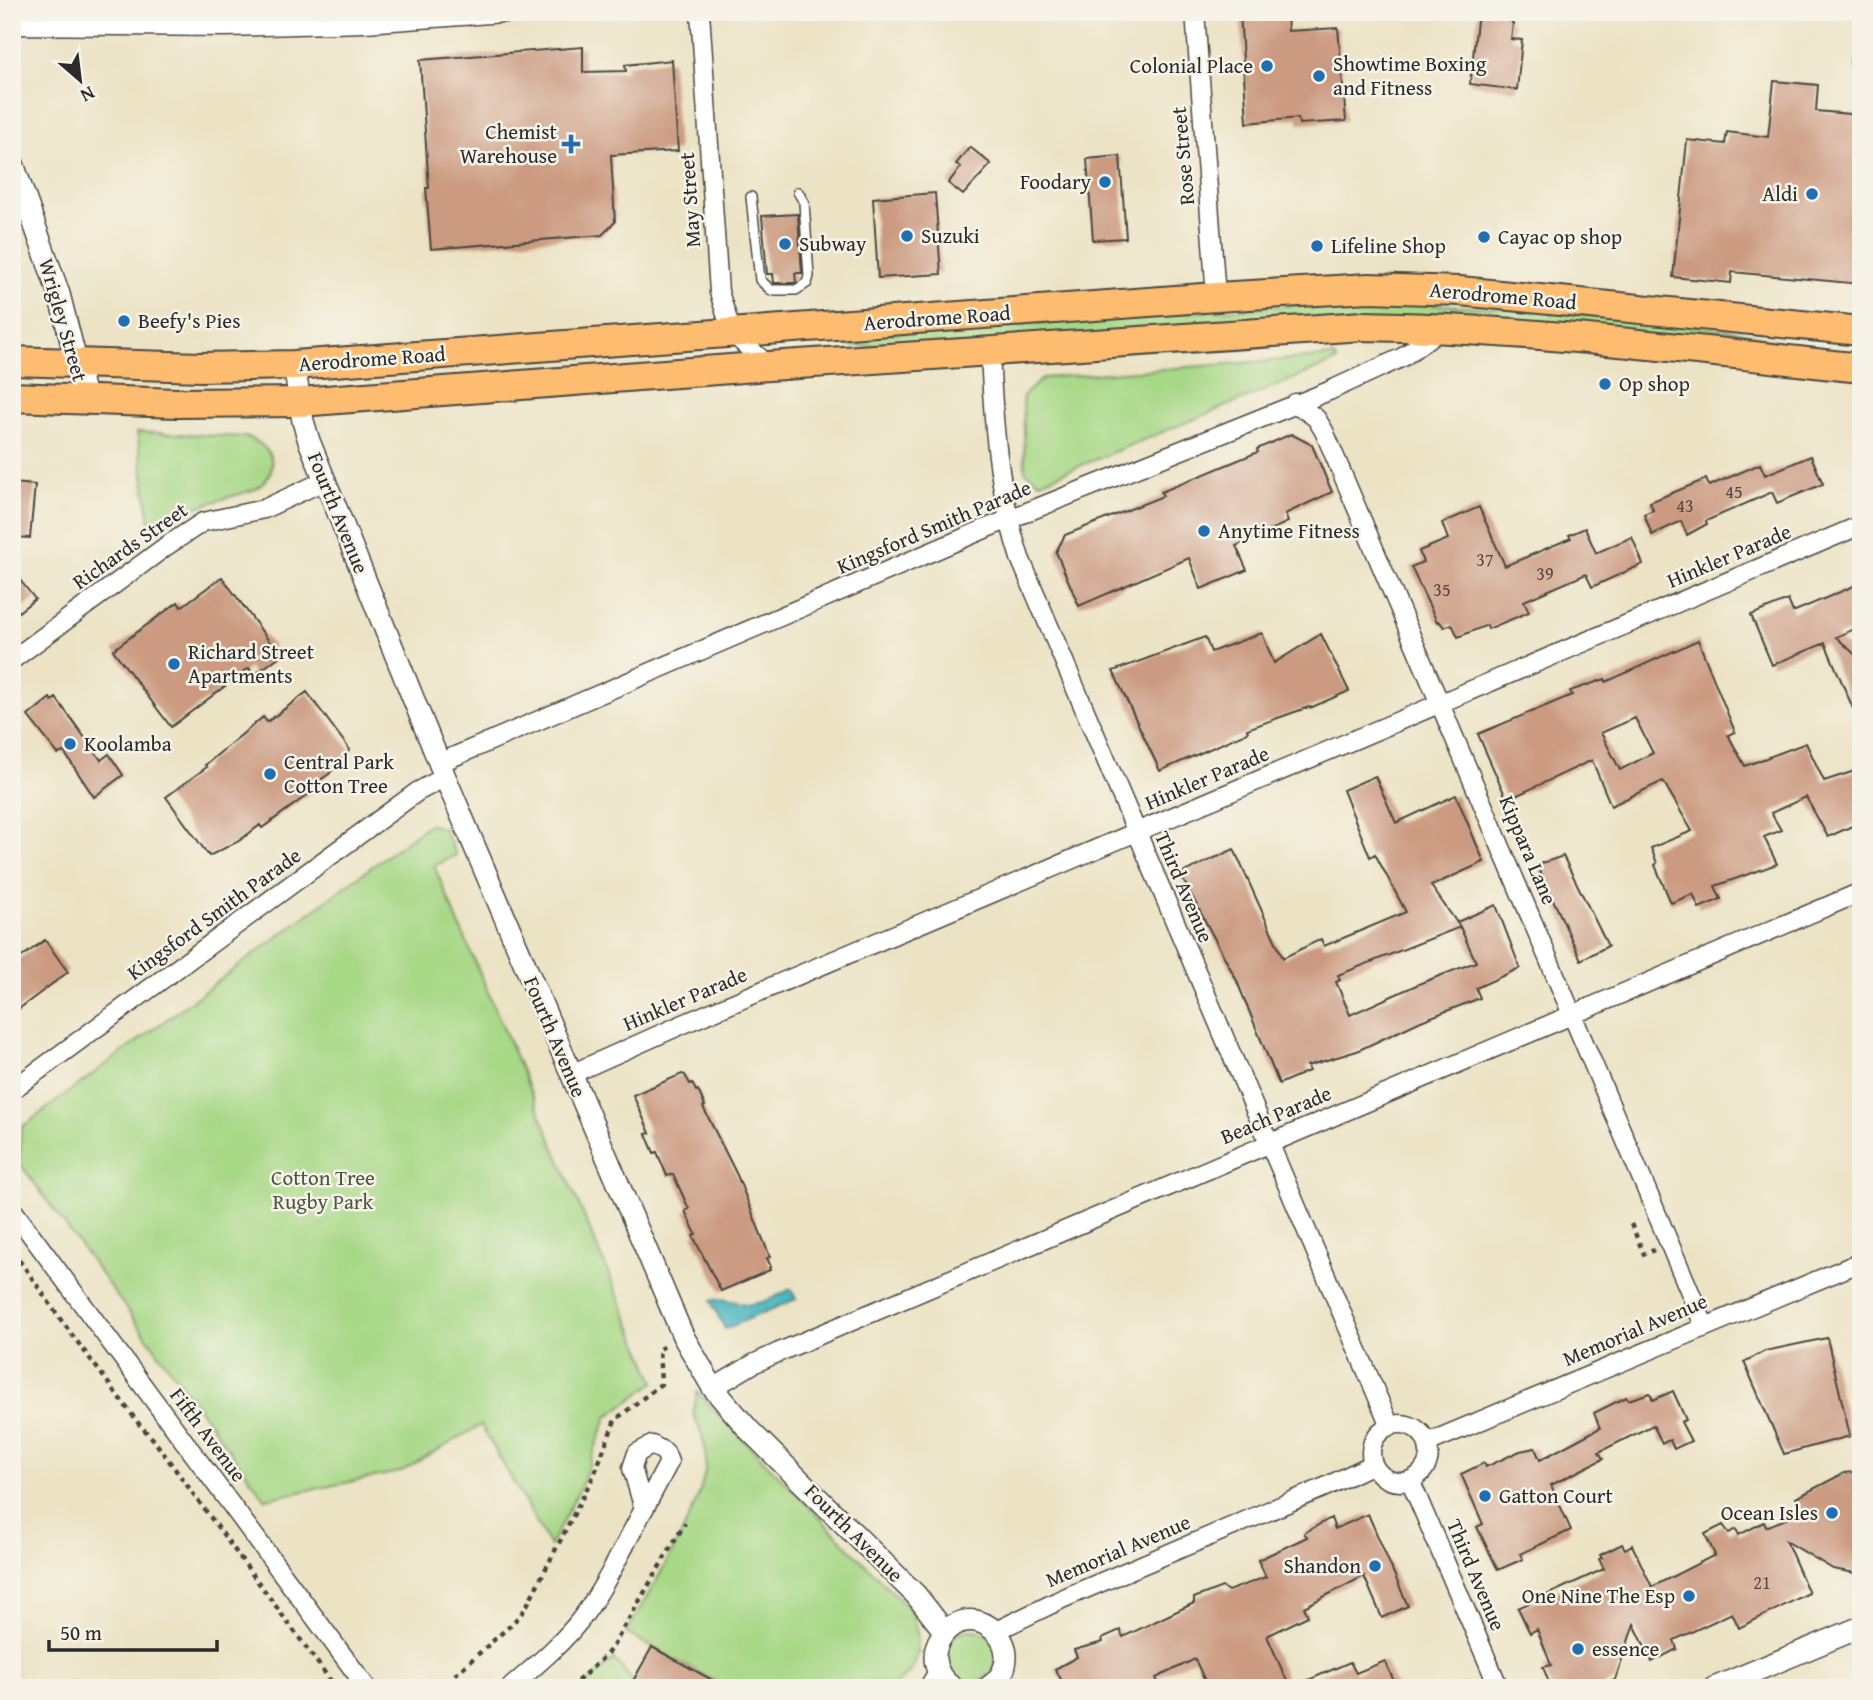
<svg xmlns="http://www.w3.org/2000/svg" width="1873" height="1700" viewBox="0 0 1873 1700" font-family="'Gentium Book Plus',serif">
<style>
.green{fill:#a7d886;stroke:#698258;stroke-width:2}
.water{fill:#47b5c0;stroke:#397076;stroke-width:2}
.building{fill:#cb9a80;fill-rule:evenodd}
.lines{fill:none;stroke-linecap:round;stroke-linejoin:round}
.service-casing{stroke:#484742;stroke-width:12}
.minor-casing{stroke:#484742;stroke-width:21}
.tertiary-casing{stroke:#484742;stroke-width:24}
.primary-casing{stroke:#484742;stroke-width:32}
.path{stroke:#484742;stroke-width:4.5;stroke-dasharray:5 5;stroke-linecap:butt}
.service{stroke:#fff;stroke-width:9}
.minor{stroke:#fff;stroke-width:18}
.tertiary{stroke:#fff;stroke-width:21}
.primary{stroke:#fdbc70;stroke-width:28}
.poi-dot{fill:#1f6fb2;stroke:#f7f3e8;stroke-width:2.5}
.labels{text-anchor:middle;stroke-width:5;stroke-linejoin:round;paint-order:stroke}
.number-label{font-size:18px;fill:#534740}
.poi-label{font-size:21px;fill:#2b2b2b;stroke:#f7f3e8;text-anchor:start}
.street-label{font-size:21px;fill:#2b2b2b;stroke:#f7f3e8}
.park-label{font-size:21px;fill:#4a5642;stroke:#f7f3e8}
</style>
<rect width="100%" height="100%" fill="#f7f3e8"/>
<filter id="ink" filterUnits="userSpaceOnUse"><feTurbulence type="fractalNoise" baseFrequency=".0143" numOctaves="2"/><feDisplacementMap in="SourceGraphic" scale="14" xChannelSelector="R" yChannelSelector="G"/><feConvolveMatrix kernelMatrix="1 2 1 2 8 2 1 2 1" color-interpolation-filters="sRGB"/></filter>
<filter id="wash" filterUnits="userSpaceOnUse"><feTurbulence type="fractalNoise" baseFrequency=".00686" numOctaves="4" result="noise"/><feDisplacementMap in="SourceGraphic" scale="28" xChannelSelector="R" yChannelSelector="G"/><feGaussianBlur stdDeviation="1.57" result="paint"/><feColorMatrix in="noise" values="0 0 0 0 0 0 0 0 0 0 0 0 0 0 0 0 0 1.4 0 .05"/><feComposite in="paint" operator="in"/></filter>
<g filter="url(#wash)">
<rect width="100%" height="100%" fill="#ece3c5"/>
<path class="green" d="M1376,302L1524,309L1732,330L1783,343L1780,350L1495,322L925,347L847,346L845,337L1295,305Z
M1333,356L1337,361L1040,482L1025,471L1023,396L1043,378Z
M137,432L247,437C275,448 281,470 256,489L183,511L151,529Z
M429,824L443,828L456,855L434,866L655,1382L607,1417L581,1486L550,1546L481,1425L400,1472L265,1499L19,1162L22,1127Z
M697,1392L908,1608C918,1626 924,1655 909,1673C904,1678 897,1682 892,1688H727L626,1633C649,1592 705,1505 706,1461C706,1443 701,1430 693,1415Z
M945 1656a26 26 0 1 1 52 0a26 26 0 1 1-52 0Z
M614,1659L639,1688H582Z"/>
<path class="water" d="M791,1289L796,1299L725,1329L711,1301C726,1296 735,1304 749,1304C764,1304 778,1295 791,1289Z"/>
<g id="blocks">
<path class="building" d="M1240,12H1287L1288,31L1338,28L1346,121L1299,124L1298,118L1247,123Z
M1478,12H1504L1513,24L1511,39L1522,40L1517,90L1470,84Z
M583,47V72L626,71L625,65L672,60L678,151L611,155L615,222L602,235L431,249L426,188H429L420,60Z
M1774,81L1818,85L1816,111L1861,115V284L1732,272L1731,283L1673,277L1687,140L1725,144L1727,132L1768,137Z
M970,147L991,164L963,195L948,183L961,167L956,164Z
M1120,156L1126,238L1093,240L1087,159Z
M935,193L941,274L878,278L873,198Z
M798,214L802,273H795L796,282L794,283H774L773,274H767L762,216Z
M1291,434L1312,445L1332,492L1285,514L1288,522L1236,546L1247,570L1201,589L1189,558L1079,606L1056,552L1065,535L1163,496L1161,492L1258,452L1257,449Z
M1811,456L1823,484L1777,503L1772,492L1706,521L1707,524L1687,535L1681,521L1652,535L1644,514L1653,510L1650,502L1706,479L1709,486L1760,464L1765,475Z
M12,483L35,485L30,538L12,537Z
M1479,507L1505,566L1571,538L1569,535L1585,528L1596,553L1632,537L1643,564L1592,587L1586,574L1524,601L1529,612L1488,629L1487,625L1458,637L1452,624L1444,627L1439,621L1437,622L1411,567L1423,562L1419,551L1448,539L1442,523Z
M12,570L35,599L12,617Z
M222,577L280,656L254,675L249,668L171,727L113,650L178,602L181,607Z
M1861,583V626L1836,637L1861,660V727L1825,643L1772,665L1751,615L1788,600L1793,612Z
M1262,633L1274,663L1321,634L1349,691L1310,708L1309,707L1247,729L1248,732L1160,771L1113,671L1205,637L1211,652Z
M1698,640L1735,732L1728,735L1745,766L1806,743L1824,781L1861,769V822L1828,837L1806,797L1771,813L1781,830L1764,837L1777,864L1715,886L1721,899L1699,908L1693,894L1671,903L1655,865L1657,863L1651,848L1692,831L1663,781L1611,806L1592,760L1507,800L1478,734L1572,695L1570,691L1605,679L1606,682ZM1635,718L1653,753L1620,770L1601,733Z
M307,692L350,750L329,774L307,789L310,793L262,828L260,825L239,841L209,856L166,797L207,767L205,765L263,717L267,722Z
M50,698L52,701L56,698L101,760L109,754L123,775L94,797L64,752L58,754L28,716Z
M1375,776L1396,823L1456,795L1484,862L1431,886L1460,927L1457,922L1496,905L1520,968L1476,988L1480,998L1421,1021L1357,1051L1307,1066L1309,1071L1279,1084L1236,979L1180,874L1234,849L1283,958L1321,939L1324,946L1406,912L1375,854L1370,857L1343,790ZM1460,927L1476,962L1421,983L1350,1015L1336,982L1340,980L1338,975Z
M1563,856L1608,946L1581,960L1537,865Z
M45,940L68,972L12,1014V964Z
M682,1074L685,1075L690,1084L692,1083L696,1091L698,1090L705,1106L703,1107L737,1175L770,1257L767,1258L771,1267L769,1268L770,1270L721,1291L693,1236L696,1234L685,1211L689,1209L673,1174L667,1176L657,1152L654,1153L646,1134L650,1133L633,1095Z
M1827,1338L1850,1436L1784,1454L1744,1362L1765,1351Z
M1673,1391L1686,1420L1681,1422L1691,1441L1674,1449L1670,1440L1662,1443L1653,1425L1599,1452L1603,1459L1551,1485L1571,1530L1520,1554L1523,1559L1498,1570L1477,1527L1483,1524L1461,1474L1484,1463L1486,1467L1520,1451L1535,1448L1540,1460L1600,1428L1594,1413L1626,1397L1628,1400L1650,1393L1653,1400Z
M1861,1471V1574L1833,1569L1786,1541L1809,1593L1739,1628L1732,1613L1674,1640L1677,1649L1652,1662L1634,1624L1615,1680L1599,1688H1551L1543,1667L1551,1665L1537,1629L1530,1633L1518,1608L1604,1569L1599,1559L1602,1558L1600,1555L1622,1544L1625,1549L1632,1545L1652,1587L1715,1555L1705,1534L1723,1525L1729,1533L1736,1529L1739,1535L1764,1522L1766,1527L1803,1512L1796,1498L1844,1473Z
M1368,1514L1408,1606L1382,1618L1364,1576L1304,1607L1308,1616L1267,1636L1290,1688L1350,1662L1356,1673L1385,1661L1397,1688H1208L1195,1659L1156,1678L1161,1688H1066L1055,1669L1077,1657L1074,1650L1103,1642L1102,1638L1120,1630L1123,1637L1194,1603V1598L1222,1587L1228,1591L1266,1577L1258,1560L1307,1537L1304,1533L1331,1518L1335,1529Z
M652,1647L727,1688H645L633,1681Z"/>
</g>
</g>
<g filter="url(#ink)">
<use href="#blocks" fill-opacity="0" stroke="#484742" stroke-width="2"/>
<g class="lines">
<g class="service-casing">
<path id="service" d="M1861,15L1855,63H1861
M751,197L760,280L771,290H796L807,283L809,276L804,202L798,192"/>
</g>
<g class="minor-casing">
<path id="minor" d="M700,12L719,292L732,333L769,366
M1195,12L1216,297
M12,25L225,27L365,23L519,12
M990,351C993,421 998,491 1020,558L1390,1426
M1295,403L1316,418L1324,431L1704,1325
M12,660L165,547L203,522L264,509L326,480
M439,763L987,528L1329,391L1403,357L1442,328
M571,1074L681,1025L1861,525
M12,1090L417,792L445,777
M12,1209L367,1688
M713,1388L753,1364L777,1353L1861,892
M1371 1453a29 29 0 1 1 58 0a29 29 0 1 1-58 0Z
M1427,1443L1861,1262
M652,1445L665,1452L669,1462L644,1509L632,1468L637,1453Z
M1410,1480L1499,1688
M996,1631L1064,1598L1325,1487L1373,1464
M510,1688C535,1666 561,1645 581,1619C606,1586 624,1545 644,1509
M928,1688L938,1672"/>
</g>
<g class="tertiary-casing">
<path id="tertiary" d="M12,161L59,294L86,400
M294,365L303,421L309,441L445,777L683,1336L713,1388L749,1430L916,1595L945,1632
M953,1688C910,1658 953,1600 991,1628C1000,1634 1006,1645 1006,1656C1006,1670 999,1681 987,1688
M1714,1688L1861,1627"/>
</g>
<g class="primary-casing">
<path id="primary" d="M12,361L201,367L294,365L1216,297L1369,288L1460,291L1861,331
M12,397L177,403L300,402L769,366L1363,326C1530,329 1695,350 1861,368"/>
</g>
<path class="path" d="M1631,1224L1644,1254L1654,1250
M12,1253L23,1265L61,1320L139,1424L153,1439L336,1688
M440,1688L512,1624L525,1609L594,1475L615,1420L661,1384L659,1349L667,1345
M570,1688L606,1655L613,1646L685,1523"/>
<use href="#service" class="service"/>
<use href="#minor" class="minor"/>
<use href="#tertiary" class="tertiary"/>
<use href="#primary" class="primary"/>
</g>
</g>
<g class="poi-dot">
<circle cx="1267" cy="66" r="7"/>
<circle cx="1319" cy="76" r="7"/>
<path d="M567.5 133.5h7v7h7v7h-7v7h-7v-7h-7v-7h7z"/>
<circle cx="1105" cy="182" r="7"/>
<circle cx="1812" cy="194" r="7"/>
<circle cx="907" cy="236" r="7"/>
<circle cx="1484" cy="237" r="7"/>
<circle cx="785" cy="244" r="7"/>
<circle cx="1317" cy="246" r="7"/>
<circle cx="124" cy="321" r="7"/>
<circle cx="1605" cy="384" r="7"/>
<circle cx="1204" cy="531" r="7"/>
<circle cx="174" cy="664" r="7"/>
<circle cx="70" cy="744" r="7"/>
<circle cx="270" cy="774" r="7"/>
<circle cx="1485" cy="1496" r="7"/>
<circle cx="1832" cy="1513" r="7"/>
<circle cx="1375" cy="1566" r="7"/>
<circle cx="1689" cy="1596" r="7"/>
<circle cx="1578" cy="1649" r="7"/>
</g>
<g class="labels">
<g class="number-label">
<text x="1734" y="498">45</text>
<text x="1685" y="512">43</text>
<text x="1485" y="566">37</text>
<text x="1545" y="580">39</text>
<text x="1442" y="596">35</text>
<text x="1762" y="1589">21</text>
</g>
<g class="poi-label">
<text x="1333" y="71">Showtime Boxing<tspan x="1333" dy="24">and Fitness</tspan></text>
<text x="1253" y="73" text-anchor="end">Colonial Place</text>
<text x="557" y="139" text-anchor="end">Chemist<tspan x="557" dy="24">Warehouse</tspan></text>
<text x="1091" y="189" text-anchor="end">Foodary</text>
<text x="1798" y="201" text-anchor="end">Aldi</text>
<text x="921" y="243">Suzuki</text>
<text x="1498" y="244">Cayac op shop</text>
<text x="799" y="251">Subway</text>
<text x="1331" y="253">Lifeline Shop</text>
<text x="138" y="328">Beefy's Pies</text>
<text x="1619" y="391">Op shop</text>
<text x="1218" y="538">Anytime Fitness</text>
<text x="188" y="659">Richard Street<tspan x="188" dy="24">Apartments</tspan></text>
<text x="84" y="751">Koolamba</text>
<text x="284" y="769">Central Park<tspan x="284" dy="24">Cotton Tree</tspan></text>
<text x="1499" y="1503">Gatton Court</text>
<text x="1818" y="1520" text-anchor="end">Ocean Isles</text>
<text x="1361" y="1573" text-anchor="end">Shandon</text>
<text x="1675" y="1603" text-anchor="end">One Nine The Esp</text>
<text x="1592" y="1656">essence</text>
</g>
<g class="street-label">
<text transform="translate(1183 156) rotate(-95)" y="7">Rose Street</text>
<text transform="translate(690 200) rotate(-94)" y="7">May Street</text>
<text transform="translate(1503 296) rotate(5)" y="7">Aerodrome Road</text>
<text transform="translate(937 318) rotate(-4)" y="7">Aerodrome Road</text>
<text transform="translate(63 320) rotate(74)" y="7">Wrigley Street</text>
<text transform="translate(372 359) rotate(-4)" y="7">Aerodrome Road</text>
<text transform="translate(338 513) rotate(68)" y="7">Fourth Avenue</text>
<text transform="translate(934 527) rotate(-23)" y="7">Kingsford Smith Parade</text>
<text transform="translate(130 546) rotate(-35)" y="7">Richards Street</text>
<text transform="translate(1729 556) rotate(-23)" y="7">Hinkler Parade</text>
<text transform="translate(1207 778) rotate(-23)" y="7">Hinkler Parade</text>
<text transform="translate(1528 850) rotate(67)" y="7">Kippara Lane</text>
<text transform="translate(1184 887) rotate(67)" y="7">Third Avenue</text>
<text transform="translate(214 914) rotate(-36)" y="7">Kingsford Smith Parade</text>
<text transform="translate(685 999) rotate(-23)" y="7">Hinkler Parade</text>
<text transform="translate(555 1037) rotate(67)" y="7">Fourth Avenue</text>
<text transform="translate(1276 1115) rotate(-23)" y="7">Beach Parade</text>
<text transform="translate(1635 1330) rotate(-23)" y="7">Memorial Avenue</text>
<text transform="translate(208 1435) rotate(53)" y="7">Fifth Avenue</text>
<text transform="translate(854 1533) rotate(45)" y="7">Fourth Avenue</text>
<text transform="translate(1118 1551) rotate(-23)" y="7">Memorial Avenue</text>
<text transform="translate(1476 1575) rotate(67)" y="7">Third Avenue</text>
</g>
<g class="park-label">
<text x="323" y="1185">Cotton Tree<tspan x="323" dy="24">Rugby Park</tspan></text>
</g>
</g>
<rect width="1873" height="1700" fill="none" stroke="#f7f3e8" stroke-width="42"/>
<g transform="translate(80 80) rotate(152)" stroke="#f7f3e8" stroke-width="5" paint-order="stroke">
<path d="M0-5L12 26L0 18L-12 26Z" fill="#2b2b2b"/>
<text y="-10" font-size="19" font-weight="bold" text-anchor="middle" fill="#2b2b2b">N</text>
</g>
<path d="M49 1640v10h168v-10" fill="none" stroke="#2b2b2b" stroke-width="3.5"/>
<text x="60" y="1640" font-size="21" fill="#2b2b2b" stroke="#f7f3e8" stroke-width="5" paint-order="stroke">50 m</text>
</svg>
